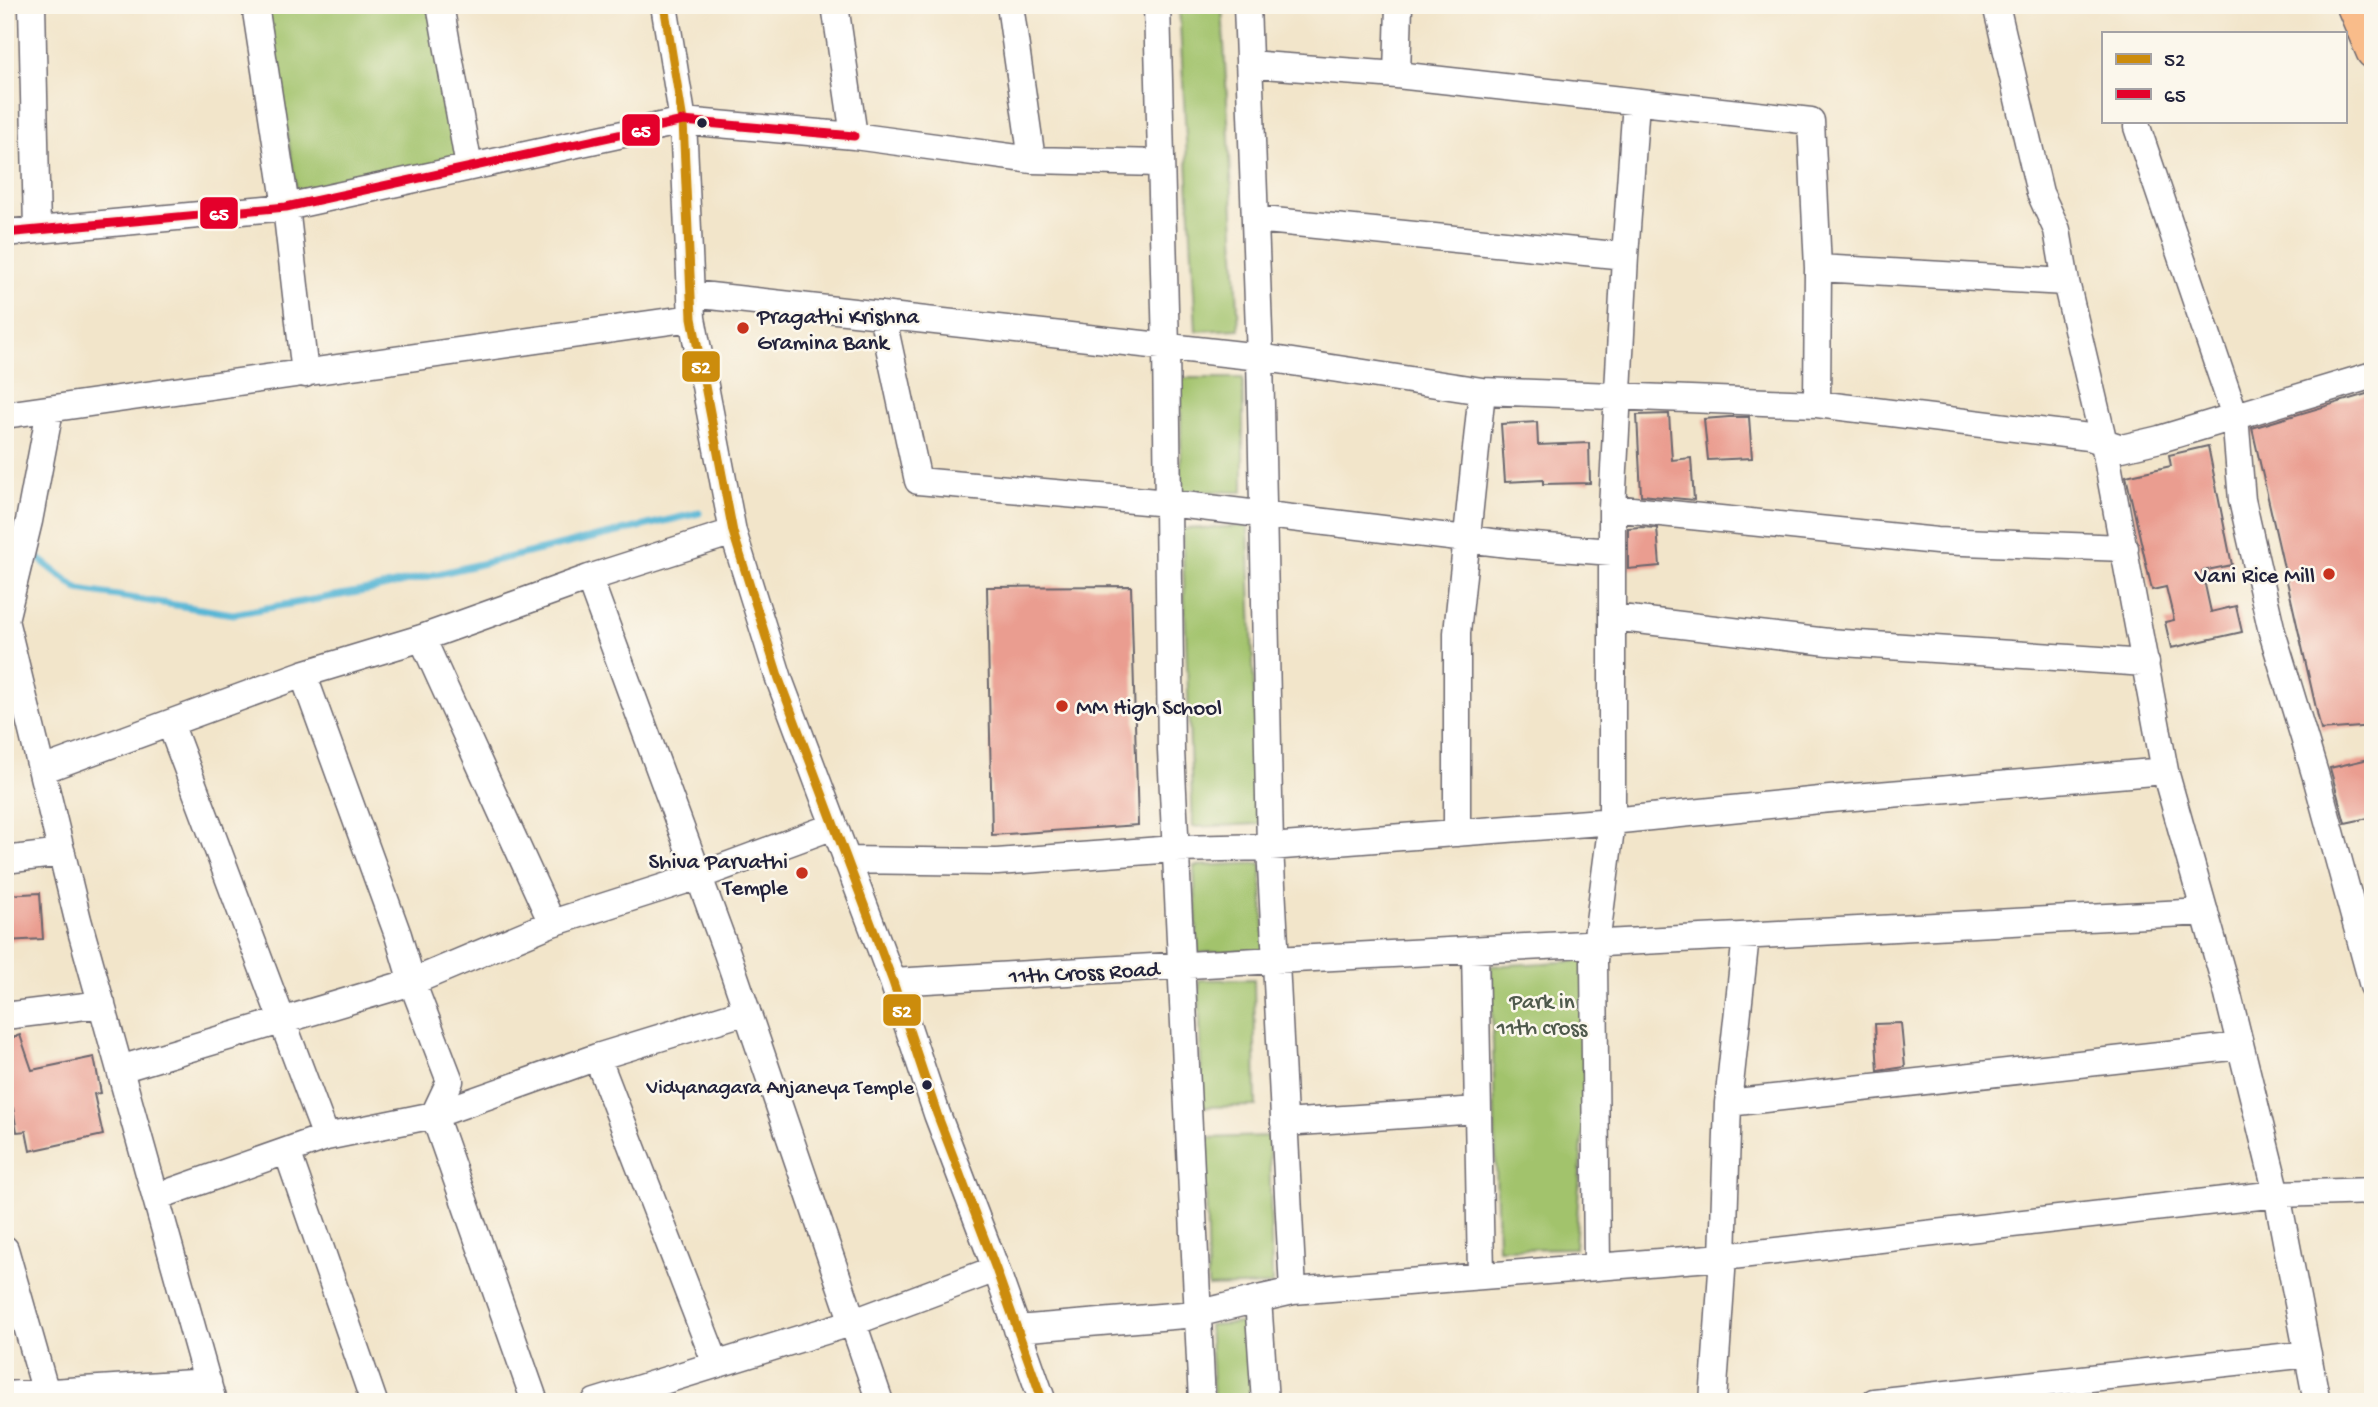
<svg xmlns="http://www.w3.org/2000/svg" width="2378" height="1407" viewBox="0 0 2378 1407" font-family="'Gochi Hand',sans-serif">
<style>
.green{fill:#a2c36c;stroke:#627254;stroke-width:2}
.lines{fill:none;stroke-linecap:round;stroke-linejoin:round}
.stream{stroke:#56b6d5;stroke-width:7}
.building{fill:#ea9d90}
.minor-casing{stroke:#6b666d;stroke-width:29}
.major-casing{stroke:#6b666d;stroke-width:36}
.minor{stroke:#fff;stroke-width:26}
.major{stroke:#f9bc8a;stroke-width:33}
.bus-1-casing{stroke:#fbf7ec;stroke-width:14}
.bus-2-casing{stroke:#fbf7ec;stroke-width:14}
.bus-1{stroke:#cc8c0c;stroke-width:9}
.bus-2{stroke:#e4002b;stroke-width:9}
.bus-dot{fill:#22223b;stroke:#fbf7ec;stroke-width:2.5}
.poi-dot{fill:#c8321e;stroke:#fbf7ec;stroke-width:2.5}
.labels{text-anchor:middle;stroke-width:5;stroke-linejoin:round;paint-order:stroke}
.bus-label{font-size:21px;fill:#22223b;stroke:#fbf7ec;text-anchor:end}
.poi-label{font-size:23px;fill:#22223b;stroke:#fbf7ec;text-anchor:start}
.street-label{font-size:23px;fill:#22223b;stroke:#fbf7ec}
.park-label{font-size:23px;fill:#4f5a4c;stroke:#fbf7ec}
.line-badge{stroke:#fbf7ec;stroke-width:2.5}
.badge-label{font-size:19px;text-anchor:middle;font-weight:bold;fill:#fff}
</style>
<rect width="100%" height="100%" fill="#fbf7ec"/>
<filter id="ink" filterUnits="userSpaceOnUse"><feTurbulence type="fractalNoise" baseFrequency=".0143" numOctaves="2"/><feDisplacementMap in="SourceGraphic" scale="14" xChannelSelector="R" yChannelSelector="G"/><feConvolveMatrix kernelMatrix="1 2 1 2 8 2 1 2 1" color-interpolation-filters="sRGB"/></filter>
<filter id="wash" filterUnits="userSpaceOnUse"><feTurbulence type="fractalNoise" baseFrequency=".00686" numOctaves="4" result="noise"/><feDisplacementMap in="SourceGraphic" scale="28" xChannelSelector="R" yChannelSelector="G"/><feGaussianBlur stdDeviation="1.57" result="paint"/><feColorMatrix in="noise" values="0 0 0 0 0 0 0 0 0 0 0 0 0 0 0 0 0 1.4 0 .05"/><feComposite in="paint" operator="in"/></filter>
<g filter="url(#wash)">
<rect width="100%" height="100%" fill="#f2e5ca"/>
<path class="green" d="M266,5H429L458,159L297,193Z
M1179,5H1222L1239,329L1196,331Z
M1181,378H1243V492L1181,491Z
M1248,526L1259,824L1193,827L1182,529Z
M1261,863L1265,950L1198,953L1194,866Z
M1594,960L1575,1248L1498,1249L1491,966Z
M1254,979L1256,1106L1202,1107L1199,980Z
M1269,1136L1272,1285L1208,1287L1205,1138Z
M1255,1322L1260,1402H1214L1209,1325Z"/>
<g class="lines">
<path class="stream" d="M29,551L79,590L233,614L369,590L699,513"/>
</g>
<g id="blocks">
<path class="building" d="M2373,392V726L2321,730L2252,428Z
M1669,414L1672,460L1691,458L1694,500L1641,495L1637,415Z
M1729,417H1749L1752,458L1708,460L1704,419Z
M1537,422L1538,445L1589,443L1590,483L1543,484V480L1505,482L1501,424Z
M2208,446L2232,565L2202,571L2211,612L2236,606L2242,632L2171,648L2165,622L2174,620L2166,587L2152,590L2126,476L2171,466L2169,455Z
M1640,527L1657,528L1660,566L1628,569V528Z
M1131,586L1138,825L992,835L987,587Z
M2373,758V817L2345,823L2330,768Z
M40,893L43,939L5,941V895Z
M1901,1023L1905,1067L1878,1071L1875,1024Z
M20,1035L32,1070L94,1057L101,1093L94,1094L103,1135L30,1151L26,1131L17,1132L13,1108L5,1109V1040Z"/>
</g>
</g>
<g filter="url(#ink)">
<use href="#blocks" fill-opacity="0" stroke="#6b666d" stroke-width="2"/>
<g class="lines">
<g class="minor-casing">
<path id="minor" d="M32,5L37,230
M255,5L286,207L305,374
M440,5L469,167
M664,5L683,121L692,318L733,532L779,679L893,982L937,1114L996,1269L1043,1402
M835,5L854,136L1032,160
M1010,5L1032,160L1161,163
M1157,5L1166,347L1171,750L1202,1402
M1247,5L1260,357L1270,847L1293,1291L1258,1299L1265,1402
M1399,5L1397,75L1811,121L1818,268L1817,404
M1249,64L1397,75
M2137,127L2235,416L2242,500L2272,632L2316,777L2373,986
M1255,219L1625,256L1636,102
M5,233L286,207L683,121L854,136
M1818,268L2066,282
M692,294L1260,357L1482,391L1817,404L2089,437L2122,448L2160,439L2373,375
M882,315L918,481L1168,503L1508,544L1612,552
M5,415L692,318
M1612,508L1937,541L2125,548
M589,578L727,953L880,1402
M1612,617L1828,642L2146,663
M5,620L78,920L213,1402
M5,620L29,521L50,410
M422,638L552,923
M303,674L398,935L412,982L450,1081L434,1115L535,1402
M170,723L326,1137
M42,770L303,674L422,638L589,578L733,532
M2165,771L2227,991L2277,1194L2317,1402
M1457,833V633L1482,391
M5,860L62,853
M846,860L997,862L1175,849L1270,847L1601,822L1830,799L2165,771L2104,443L2066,282L2057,230L2040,193L1996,5
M1746,936L1728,1103L2240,1046
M1475,950L1481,1275
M893,982L1275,960L2205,912
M5,1016L102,1004
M597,1057L716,1364
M120,1069L412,982L552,923L699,876L834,826
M1728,1103L1723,1257L2277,1194L2373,1191
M1284,1123L1478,1110
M287,1151L374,1402
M156,1197L326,1137L434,1115L597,1057L747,1011
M5,1249L46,1393
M1597,1266L1594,960L1612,821V508L1625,256
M1293,1291L1723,1257L1713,1402
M1017,1329L1196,1314L1258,1299
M5,1395L208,1382
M595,1402L854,1322L996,1269
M1874,1402L2308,1354"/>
</g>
<g class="major-casing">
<path id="major" d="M2353,5L2373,52"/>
</g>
<use href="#minor" class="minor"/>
<use href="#major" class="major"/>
<g class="bus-1-casing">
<path id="bus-1" d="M664,5L683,121L692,318L733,532L779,679L893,982L937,1114L996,1269L1043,1402"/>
</g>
<g class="bus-2-casing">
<path id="bus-2" d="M5,233L286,207L683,121L854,136"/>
</g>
<use href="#bus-1" class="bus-1"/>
<use href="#bus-2" class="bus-2"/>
</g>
</g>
<g class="bus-dot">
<circle cx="702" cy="123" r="6"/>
<circle cx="927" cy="1085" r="6"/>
</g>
<g class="poi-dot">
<circle cx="743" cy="328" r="7"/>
<circle cx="2329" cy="574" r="7"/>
<circle cx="1062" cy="706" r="7"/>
<circle cx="802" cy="873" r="7"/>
</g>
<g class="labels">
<g class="bus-label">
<text x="914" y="1093">Vidyanagara Anjaneya Temple</text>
</g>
<g class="poi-label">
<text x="757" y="323">Pragathi Krishna<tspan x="757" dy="26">Gramina Bank</tspan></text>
<text x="2315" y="582" text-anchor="end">Vani Rice Mill</text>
<text x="1076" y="714">MM High School</text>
<text x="788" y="868" text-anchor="end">Shiva Parvathi<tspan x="788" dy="26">Temple</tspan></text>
</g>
<g class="street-label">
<text transform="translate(1084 971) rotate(-3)" y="8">11th Cross Road</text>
</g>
<g class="park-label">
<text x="1542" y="1008">Park in<tspan x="1542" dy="26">11th cross</tspan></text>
</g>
</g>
<g class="line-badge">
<rect x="621" y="113" width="40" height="34" rx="7" fill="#e4002b"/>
<rect x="199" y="196" width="40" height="34" rx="7" fill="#e4002b"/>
<rect x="681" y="350" width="40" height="33" rx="7" fill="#cc8c0c"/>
<rect x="882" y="993" width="40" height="34" rx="7" fill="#cc8c0c"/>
</g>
<g class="badge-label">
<text x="641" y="137">65</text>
<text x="219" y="220">65</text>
<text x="701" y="373">52</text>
<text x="902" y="1017">52</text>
</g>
<rect width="2378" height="1407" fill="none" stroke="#fbf7ec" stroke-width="28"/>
<rect x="2102" y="32" width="245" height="91" fill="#fbf7ec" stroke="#a4a2a5" stroke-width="2"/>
<rect x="2116" y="54" width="35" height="10" fill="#cc8c0c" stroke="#a4a2a5" stroke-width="2"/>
<text x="2164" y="66" font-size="21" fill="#22223b">52</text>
<rect x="2116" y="89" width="35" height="10" fill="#e4002b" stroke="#a4a2a5" stroke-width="2"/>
<text x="2164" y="102" font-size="21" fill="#22223b">65</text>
</svg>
